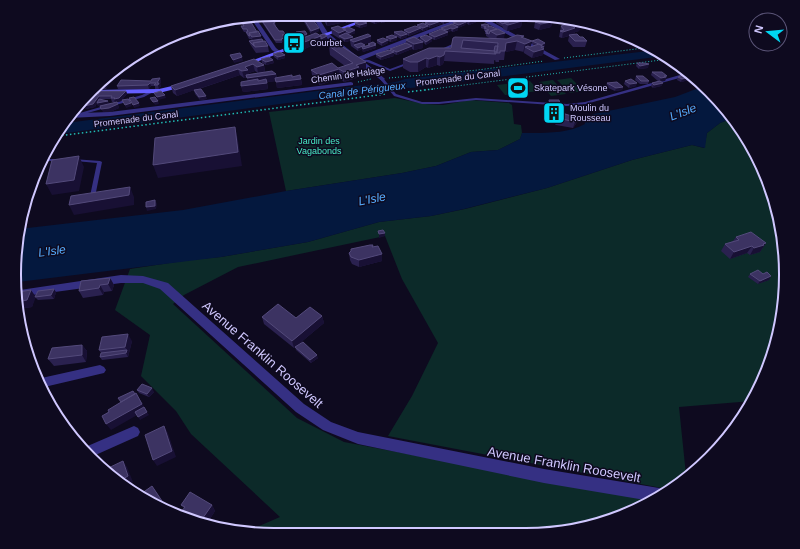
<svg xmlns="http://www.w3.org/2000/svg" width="800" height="549" viewBox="0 0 800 549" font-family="Arial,sans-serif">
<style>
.green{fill:#0c2a29}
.water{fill:#04183e}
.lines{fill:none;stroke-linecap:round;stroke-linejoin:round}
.path-far1{stroke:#20bbb5;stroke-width:1;stroke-dasharray:1 2;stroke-linecap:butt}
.path{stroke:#20bbb5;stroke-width:1.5;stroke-dasharray:1.5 2.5;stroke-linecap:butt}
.service{fill:#353083;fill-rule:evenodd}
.minor{fill:#353083;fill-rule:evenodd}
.secondary{fill:#665fff;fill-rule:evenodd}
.wall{fill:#2a214f;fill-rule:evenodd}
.shaded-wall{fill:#181034}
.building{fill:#3c3362;stroke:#534a7b}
.labels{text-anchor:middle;stroke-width:3;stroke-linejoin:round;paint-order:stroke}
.far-poi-label{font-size:9px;fill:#d0c8ff;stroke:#0e0a1f;text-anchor:start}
.far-street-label{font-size:9px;fill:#d0c8ff;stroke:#0e0a1f}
.far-park-label{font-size:9px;fill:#48ebc6;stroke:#0e0a1f}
.far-water-label{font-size:10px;font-style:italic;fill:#56adff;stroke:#0e0a1f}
.water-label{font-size:12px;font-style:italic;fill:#56adff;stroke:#0e0a1f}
.near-street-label{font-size:13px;fill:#d0c8ff;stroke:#0e0a1f}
.rim{fill:none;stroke:#d0c8ff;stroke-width:2}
</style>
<rect width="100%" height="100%" fill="#0e0a1f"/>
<path class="green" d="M571,78L584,91L570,93L557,80Z
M553,80L566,94L551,96L539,82Z
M530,81L539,91L505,95L497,85Z
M395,98L425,104L443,105L470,100L509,103L512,105L514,124L521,125L522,133L520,139L498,150L471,152L436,166L402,173L286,191L269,112Z
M733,118C779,175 793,254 781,325C777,351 765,377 752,401L679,407L686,475L667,489L388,436L412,396L438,343L402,279L385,236L238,267L184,295L173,304L297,418L344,442L652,500L641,508L576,530L275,535L245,532L280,517L191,434L176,411L141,376L150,335L115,310L130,269L189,260L221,257L308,242L379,222L431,216L465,209L547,188L632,160L692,145L704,148L707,133L720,123Z"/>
<path class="water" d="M657,50L664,56L411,88L395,87L369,92L59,134L66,123L364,85C379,85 391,84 405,79Z
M704,86L710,90L733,118L720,123L707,133L705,148L692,145L632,160L547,188L464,209L431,216L379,222L308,242L221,257L18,282L16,241L19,229L183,210L286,191L402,173L436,166L471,152L498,150L520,139L522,133C543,133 567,134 585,124L584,118L594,114L675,97Z"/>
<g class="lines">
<path class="path-far1" d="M564,58L652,47
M389,78L478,70L544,61
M358,82L371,79
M425,90L669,59"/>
<path class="path" d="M408,92L433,89
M58,136L386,94"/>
<path class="service" d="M457,42L460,43L440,52L437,51Z
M356,59L369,60L390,69L409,62L412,63L390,71L367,62L356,61Z
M687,73L690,75L586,104L567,106L476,100L439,104H422L394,96L380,79L383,78L396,94L422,102H439L476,98L567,104L585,102Z
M152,90L155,91L144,97L77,116L73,115L142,95Z
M44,159H65L67,160L65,161H42Z
M73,159L100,161L102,162L95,197H91L90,196L97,163L75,161L73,160Z"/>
<path class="minor" d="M312,15H317L328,33L358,57L462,17H470L362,60L384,78L385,79L382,81L323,35Z
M250,17H255L276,48L281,52L280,53H276L272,50Z
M475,17H483L560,59L555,60Z
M351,82L353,83V85L110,116L69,118L80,101L89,93L91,95L80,113L110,112Z
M121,275L143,276L168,283L304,404L331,422L358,432L544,469L659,488L664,491L651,501L544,483L358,444L323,430L296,412L160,289L143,283H121L18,297V291L20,290Z
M100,365L104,367L106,370L104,373L40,388L37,379Z
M134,426L138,428L140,432L138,436L91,457L83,448Z"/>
<path class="secondary" d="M372,16H379L245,66L240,65Z
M185,83L187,84V86L159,93L89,94L93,90L159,89Z"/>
</g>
<path class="wall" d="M274,14V15L268,16L272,21L275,23L276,26H275L279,31L285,34V36L287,37V40L282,42V43H276L259,18L258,16Z
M297,14L311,15L319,31L311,34L304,22Z
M318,15H344L345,17H347L345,15L366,16L352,20L353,22L347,23L345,22L327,26L324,21L323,19L322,20Z
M380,16H394V17L389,19V21L382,23L380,22L375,24L370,22V19Z
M398,16L410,21L407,22L398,19Z
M428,17H459L458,19L444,24L441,23V24L430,28L428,27V29L423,31L421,30V31L409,36L407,35V37L401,39L394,35V32H404V30L417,27V25L425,24V23L427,22L425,21V18Z
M510,18H525L524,20L522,21L521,27L507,31L503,29V27L496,23V20L509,22L514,20Z
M464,19L479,21L469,25L466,23L465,25L458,28V30L453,32L451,31L448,32V35L435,40L432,39V41L426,45L423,42V48L414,50L412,49L397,55L394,54V56L381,60L376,57V54L390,50V49L406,43V40L420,38V40L422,41L420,40V37L429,36V34L441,30V28L453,25V23L463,21Z
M576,19L620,36H617L609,33L607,34L596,27L593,28L586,25L587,24Z
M241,21L262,39L268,46L269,52L256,53L250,44L249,41L252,40L251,39H249L247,35L246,32H244L242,29L241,26H243Z
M535,22H552L551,27L539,30L534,28Z
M355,23H367V26L360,28L355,26Z
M481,25L489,26L504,39H502H507L523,38L531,47L535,45L532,44V41L545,46L544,47L543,55L532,58L524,53V52L515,50L505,52L504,60H499V62H495L496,61L494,60V64L444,61L443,64L440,66L437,65L428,68L426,67L418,72H410L403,68V59L451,48L453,38L491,39L486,36V34H485V31H484V29L481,28Z
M581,25L579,31L575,32L574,34L572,35L580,37L587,41L585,47H573L568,41L569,36L562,38L559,37L561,26Z
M331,28L343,29L355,33L350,35L353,37V39L371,42L364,44L365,45V46L368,45V44H376V48L363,52L362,49L358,51L351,46L350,41L345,42L332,34Z
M296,32L307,37L327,39L300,51L296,48L295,41H296L293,37L292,34H296Z
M386,37H397V40L391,42L388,41V43L382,46L377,43V40L386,39Z
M329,46L366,72L359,74V77L344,82L340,78L320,85L313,79L311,70L338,68L345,66L330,55Z
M273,54L285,58L278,60L274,57Z
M254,59L264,65L265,72L258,73L255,71L249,73V74H276L277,78L292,77L301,79L302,85L277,88L276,81L267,82L268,89L243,92L241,86L248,81L247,77L244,78L240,75L196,90L207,99L200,100L195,94L194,90L177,96L173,93L171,86Z
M261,59L273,60L274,63L266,65L262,63Z
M637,63L648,68L639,69L636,66Z
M675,66H677L688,73L686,74L689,80L681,82L677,80L678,77L684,75L674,69Z
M119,68L106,89H96L95,88Z
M652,72L667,76L665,81H660L663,83L661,86L653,88L651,86L652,83L659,82L651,75Z
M636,76L649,81L648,84H640L635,80Z
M160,78L161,82L160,84L161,86L159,89H155V86H151L149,89H118L117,86L151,81Z
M625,81L636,86L629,88L624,84Z
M607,83L623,87L622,90L615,91L606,87Z
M126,91L127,94L121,101L117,102L119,108L110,112H103L108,104L98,106L97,103L95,107L86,109L84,106L88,102L87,99L98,95ZM100,99H111L112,102H115L110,104Z
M549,100L562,113L578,118L576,124L573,128L556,125L550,120L548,106Z
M736,237L766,243L760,252L750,255L747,253L730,259L721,251L725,244L733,241Z
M373,245V247L382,261L359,267L352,264L350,260L349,253L351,252V249Z
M750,274L769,280L758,284L748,277Z
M110,278L114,285L112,291L104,292L103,295L83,298L79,291Z
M18,292L35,297L56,292L54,299L38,300L35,297L32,307L18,309Z
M322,316L324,323L294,348L264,324L262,317L296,318Z
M132,341L128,357L102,360L100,357L101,353L99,350Z
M82,345L87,351L86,362L54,366L48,359Z
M295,347L318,358L311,363L296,350Z
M137,390L154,392L149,397L139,393Z
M181,505H212L215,511L206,525L190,520L185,517L181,512L184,508Z"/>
<path class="shaded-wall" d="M274,14V15L263,17V16Z
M350,15L366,16L352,20L353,22L347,23V20L351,19Z
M345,16V22L327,26V20Z
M391,16H394V17L389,19V21L382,23V21L388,18V17Z
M313,17L314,23L305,21L306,24L305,18Z
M444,17H459L458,19L444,24Z
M410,18V21L407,22V20Z
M479,18V21L469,25V22Z
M491,18H497L490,20Z
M523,18H525L524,20L518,22V19Z
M380,20V22L375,24V21Z
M441,21V24L430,28V25Z
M522,21L521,27L507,31L508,25Z
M466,22L465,25L458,28L459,25Z
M552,22L551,27L539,30L541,24Z
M367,23V26L360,28V25Z
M581,25L579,31L575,32L574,34L562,38L563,32L573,26Z
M428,26V29L423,31V28Z
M458,27V30L453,32V29Z
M319,28V31L311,34V31Z
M421,28V31L409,36V33Z
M451,28V31L446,33V30Z
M346,30V36H339V33Z
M355,30V33L349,36V33Z
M448,32V35L435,40V37Z
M505,33L504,39L496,41L497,35Z
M307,34L308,37L296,42V39Z
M407,34V37L401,39V36Z
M261,36L262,42L253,43L252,37Z
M321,36H327V39L300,51L299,44Z
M371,36V42L357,47L354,45V42Z
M287,37V40L282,42L281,39Z
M353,37V40L345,42V39Z
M397,37V40L391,42V39Z
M420,38V41L423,42V48L414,50V44L417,40Z
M432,38V41L426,45V42Z
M388,40V43L382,46V43Z
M517,41L515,50L505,52L506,43Z
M532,41L530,50L525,47L524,52L523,53L525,44Z
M545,43V46L543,47H544V49L543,55L532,58L534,52L541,45Z
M376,44V48L363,52L362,47V49L358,51V48L365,45V48Z
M412,46V49L397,55V52Z
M445,51L444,61L443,64L440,66V57Z
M394,52V56L381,60V57Z
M285,55V58L278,60V57Z
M437,56V65L428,68L429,59Z
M242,57L243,61L234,63L233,60Z
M426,58V67L418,72V62Z
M273,60L274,63L266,65V62Z
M366,62V72L359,74V77L344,82V72L356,65Z
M253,64L255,71L249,73V76L244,78L242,71L245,67Z
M649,64L648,68L639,69L640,66Z
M264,65L265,72L258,73L257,67Z
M119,68L106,89L105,86L113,73Z
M238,69L240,75L177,96L175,90Z
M339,69L340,78L320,85L319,75Z
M276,74L277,81L248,84L247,78Z
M664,76H667L665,81L659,82L661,78Z
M690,77L689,80L681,82L682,79Z
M160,78L161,82L160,84L161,86L159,89L157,83Z
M301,79L302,85L277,88L276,82Z
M150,83L151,86L149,89L148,85Z
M267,83L268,89L243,92L241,86Z
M637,83L636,86L629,88L630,84Z
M663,83L661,86L653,88L654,85Z
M623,87L622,90L615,91L616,88Z
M126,91L127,94L121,101L115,103L114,99Z
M165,95L166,98L158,100L157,97Z
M99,96L100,99L98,103L108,101L110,104L98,106L97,103L95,107L86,109L84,106Z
M206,96L207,99L200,100L199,97Z
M158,101L159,104L155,105L153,102Z
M131,103L132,106L126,108L125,105Z
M139,103L140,106L134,108L133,105Z
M118,104L119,108L110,112H103L101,109Z
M578,118L576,124L573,128L575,122Z
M235,127L238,140L242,166L158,178L153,165Z
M79,156L84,167L79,191L52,195L46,184Z
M130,187L134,197V205L74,215L69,205Z
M155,200L157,204L156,209L147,211L146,207Z
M385,233V236L379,238V234Z
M766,243L760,252L750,255L754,248Z
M752,246L747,253L730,259L734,252Z
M382,254V261L359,267V260Z
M771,276L769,280L758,284L760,281Z
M110,278L114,285L112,291L108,284Z
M100,285L104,292L103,295L99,288Z
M54,289L56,292L54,299L51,295Z
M31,290L36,297L32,307L18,309V302Z
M322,316L324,323L294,348L292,341Z
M128,334L132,341L128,357L126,353L127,350L125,347Z
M82,345L87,351L86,362L82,355Z
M317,355L318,358L311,363L310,360Z
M33,358L36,362V372L35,373L33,368Z
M152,388L154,392L149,397L147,394Z
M136,393L146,410L111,430L106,424Z
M147,412L149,415L140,420L138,417Z
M164,426L168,433L176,457L157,466L153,460Z
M123,461L127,467L133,482L124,487L118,482Z
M152,486L166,506L163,509L155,505Z
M212,505L215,511L206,525L200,523Z"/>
<path class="building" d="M299,14L310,15L303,16L304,19Z
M268,15L272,21H274L275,23H273L279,31H283L285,34L282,35L287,37L281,39L282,40H275L259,16Z
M311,15L313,17L305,18L303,16Z
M320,15H325H323L324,16L321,17Z
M323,15H344L345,16L327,20Z
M349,16L352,19L347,20L345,19V17Z
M380,16H384L389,18L382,21L380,20L375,21L370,19Z
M399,16H405L410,18L407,20Z
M426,16L427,17L441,21L430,25L425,23L431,20L425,18Z
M469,17H477L479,18L469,22L464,19Z
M502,18L509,22L504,23L503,24L496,20Z
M515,18H523L518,19Z
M545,18L552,22L541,24L535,22Z
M249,19L257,32L249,33L250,36H249L246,32H248L247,29H243L241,26H244L241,21Z
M518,19L522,21L508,25L504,23Z
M313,20L319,28L311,31L305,21Z
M461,20L466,22L459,25L453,23Z
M361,21L367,23L360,25L355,23Z
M575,22L581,25L573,26L575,28L563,32L560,31L564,30L561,26Z
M423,23L428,26L423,28L417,25Z
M452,24L458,27L453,29L451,28L446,30L441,28Z
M485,24L489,25L488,27L490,26L497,29L490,31L489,34L486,33L488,32L485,31L489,30L484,28L486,27L481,25Z
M338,26L346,30L339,33L331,28Z
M415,26L421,28L409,33L404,30Z
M348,27L355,30L349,33L343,29Z
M441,29L448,32L435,37L429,34Z
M498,29L505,33L497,35L490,31Z
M258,31L261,36L252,37L249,33Z
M305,31L307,34L296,39L292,34H297L296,32Z
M402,31L407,34L401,36L394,32Z
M316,33L321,36L299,44L295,41Z
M346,33L353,37L345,39L339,36Z
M324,34L327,36L321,39V36L320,35Z
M368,34L371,36L354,42L350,40Z
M577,34L580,37H583L587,41H575L569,35Z
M392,35L397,37L391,39L386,37Z
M426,35L432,38L426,42L420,37Z
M517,35L524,36L521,37L532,41L525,44L517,41L506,43L505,51H500V53H497L498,43L463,40L461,48L495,51V54L445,51L444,55L440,57L437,56L429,59L426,58L418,62H410L403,59L429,48H451L453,38L455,37L507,39Z
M414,37L423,42L414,44L406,40Z
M383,38L388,40L382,43L377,40Z
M262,39L263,41L253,43L254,46L249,41Z
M538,39L545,43L541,45L532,41Z
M265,41L268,46L255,47L253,43Z
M373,42L376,44H374L376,45L363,49L362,47L370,45L368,44Z
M361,43L365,45L358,48L354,45Z
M406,43L412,46L397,52L390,49Z
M338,44L366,62L356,65L359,67L344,72L339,69L319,75L311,70L332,63L338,68L353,63L329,46Z
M539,44L544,47H541L544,49L534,52L525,47L528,46L530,47Z
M495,46H498L496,54H495V51H494Z
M389,50L394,52L381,57L376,54Z
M280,52L285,55L278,57L273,54Z
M240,53L242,57L233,60L230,55Z
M269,57L273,60L266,62L261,59Z
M254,59L264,65L257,67L253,64L245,67L248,70L242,71L238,69L175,90L171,86Z
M637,63H644L649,64L640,66Z
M675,66H677L686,72H685Z
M272,71L276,74L247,78L246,75Z
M652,72H662L667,76H664L666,77L661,78Z
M113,73L105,86H98Z
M686,74L690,77L682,79L678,77Z
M292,75V77L300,75L301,79L276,82L275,78Z
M636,76H643L649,81H641Z
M160,78L157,83H159L158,85H154L156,83H150L148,85L117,86L121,80L151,81L152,79Z
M258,79V81L266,79L267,83L241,86V82Z
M631,79L637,83L630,84L625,81Z
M660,81L663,83L654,85L652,83Z
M617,82L623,87L616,88L607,83Z
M201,89L206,96L199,97L194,90Z
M99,91H126L119,98L114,99L115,98H111L112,96H99L93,104L84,106L91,99H87L89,95H98Z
M161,91L165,95L157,97L154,93Z
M134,97L139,103L133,105L129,98Z
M155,97L158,101L153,102L150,98Z
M99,99L108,101L97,103Z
M128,99L131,103L125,105L122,100Z
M549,100H559L562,113L578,118L575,122L558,118L552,113Z
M117,102L118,104L109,108L101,109L100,106Z
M235,127L238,152L153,165L155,138Z
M79,156L74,180L46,184L52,160Z
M130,187L129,195L69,205L71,196Z
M155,200V206L146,207V202Z
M383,230L385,233L379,234L378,231Z
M751,232L766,243L763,244L764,245L754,248L752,246L734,252L725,244L739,240L736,237Z
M370,245H373L372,247L378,246L382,254L359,260L351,257L349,253L351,251V249Z
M758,270L763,274L767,272L771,276L760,281L750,274Z
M110,278L108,284L100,285L99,288L79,291L81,281Z
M54,289L51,295L35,297L38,291Z
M31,290L27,300L18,302V292Z
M278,304L296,318L310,307L322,316L292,341L262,317Z
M128,334L125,347L99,350L102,337Z
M303,342L317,355L310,360L295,347Z
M82,345V355L48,359L52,348Z
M127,350L126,353L100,357L101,353Z
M33,358V368L31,359Z
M142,384L152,388L147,394L137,390Z
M133,391L135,394L121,402L118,398Z
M136,393L142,404L106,424L102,416L109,412L108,410Z
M144,407L147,412L138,417L135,412Z
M164,426L172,451L153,460L145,435Z
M123,461L128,476L118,482L104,470Z
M152,486L162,501L155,505L138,496Z
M190,492L212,505L200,522L181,512L185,507L181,505Z"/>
<defs>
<g id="bus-square" transform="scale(1.15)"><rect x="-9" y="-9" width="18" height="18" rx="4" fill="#00d6f3" stroke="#0e0a1f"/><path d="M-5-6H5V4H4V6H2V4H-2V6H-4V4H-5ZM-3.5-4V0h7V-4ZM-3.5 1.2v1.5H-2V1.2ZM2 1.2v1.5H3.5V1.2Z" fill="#111"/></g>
<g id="stadium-square" transform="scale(1.15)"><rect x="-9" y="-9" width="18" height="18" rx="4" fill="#00d6f3" stroke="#0e0a1f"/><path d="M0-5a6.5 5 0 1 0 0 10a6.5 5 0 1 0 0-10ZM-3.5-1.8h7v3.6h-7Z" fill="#111"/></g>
<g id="building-square" transform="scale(1.15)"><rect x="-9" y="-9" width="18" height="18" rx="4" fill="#00d6f3" stroke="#0e0a1f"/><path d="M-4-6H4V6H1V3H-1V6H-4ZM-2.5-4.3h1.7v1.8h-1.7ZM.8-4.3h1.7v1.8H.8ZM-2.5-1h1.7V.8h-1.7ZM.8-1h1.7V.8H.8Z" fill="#111"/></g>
</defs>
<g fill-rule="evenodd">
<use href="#bus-square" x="294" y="43"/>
<use href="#stadium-square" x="518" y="88"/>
<use href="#building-square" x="554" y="113"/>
</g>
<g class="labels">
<g class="far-poi-label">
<text x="310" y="46">Courbet</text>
<text x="534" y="91">Skatepark Vésone</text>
<text x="570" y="111">Moulin du<tspan x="570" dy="10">Rousseau</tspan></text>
</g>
<g class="far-street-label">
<text transform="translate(348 75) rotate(-8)" y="3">Chemin de Halage</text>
<text transform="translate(458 78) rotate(-7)" y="3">Promenade du Canal</text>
<text transform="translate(136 119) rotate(-7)" y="3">Promenade du Canal</text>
</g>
<g class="far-park-label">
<text x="319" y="144">Jardin des<tspan x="319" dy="10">Vagabonds</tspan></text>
</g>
<g class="far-water-label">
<text transform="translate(362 90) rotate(-7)" y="4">Canal de Périgueux</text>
</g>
<g class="water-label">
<text transform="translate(683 112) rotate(-21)" y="4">L'Isle</text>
<text transform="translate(372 199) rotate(-11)" y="4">L'Isle</text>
<text transform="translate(52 251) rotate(-7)" y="4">L'Isle</text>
</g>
<g class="near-street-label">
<text transform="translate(263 354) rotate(41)" y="5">Avenue Franklin Roosevelt</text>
<text transform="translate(564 464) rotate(10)" y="5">Avenue Franklin Roosevelt</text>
</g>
</g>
<path d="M0 0H800V549H0ZM274 21H526A253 253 0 0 1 779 274V275A253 253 0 0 1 526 528H274A253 253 0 0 1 21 275V274A253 253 0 0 1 274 21Z" fill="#0e0a1f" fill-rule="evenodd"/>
<path class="rim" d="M274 21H526A253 253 0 0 1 779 274V275A253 253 0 0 1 526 528H274A253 253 0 0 1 21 275V274A253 253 0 0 1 274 21Z"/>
<g transform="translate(768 32) rotate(286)"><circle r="19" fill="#0e0a1f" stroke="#5c5679"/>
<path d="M0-3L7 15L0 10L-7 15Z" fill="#00d6f3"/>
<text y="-6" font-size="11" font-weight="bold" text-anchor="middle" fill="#d0c8ff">N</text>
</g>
</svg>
